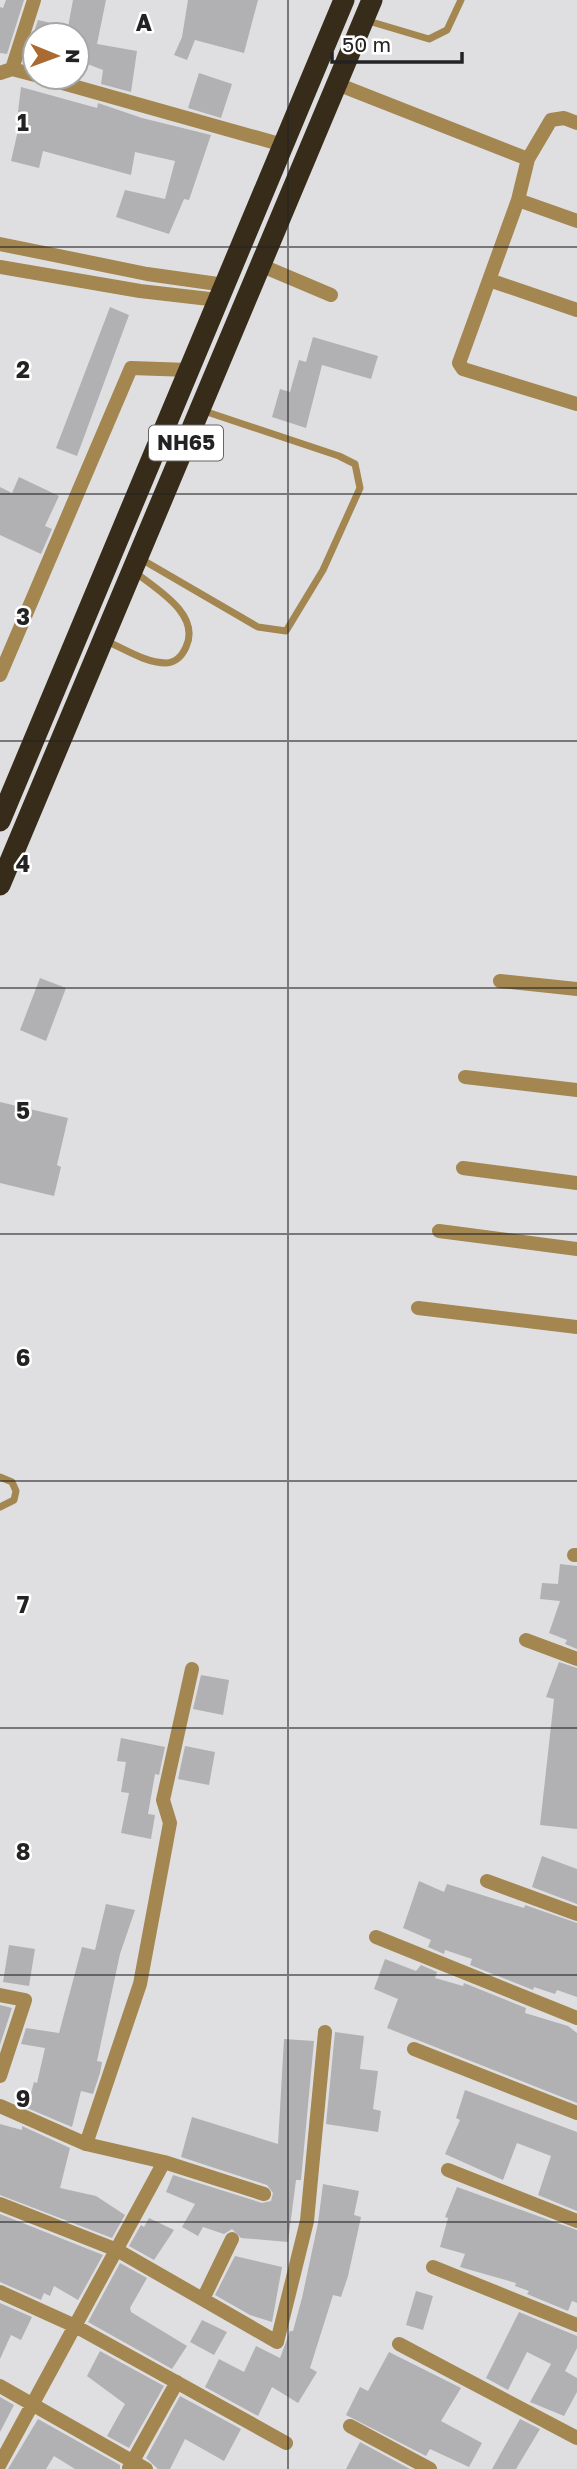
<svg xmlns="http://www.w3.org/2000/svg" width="577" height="2469" viewBox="0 0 577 2469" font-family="'Golos Text',sans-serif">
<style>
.building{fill:#b1b1b3}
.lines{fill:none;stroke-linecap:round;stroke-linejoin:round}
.lane{stroke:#a38650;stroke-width:7}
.street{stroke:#a38650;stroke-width:14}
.highway{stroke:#372c19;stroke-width:21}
.grid{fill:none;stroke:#232324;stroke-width:2;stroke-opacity:0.55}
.labels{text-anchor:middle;stroke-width:5;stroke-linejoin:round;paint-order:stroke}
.shield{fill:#fff;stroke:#656566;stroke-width:2}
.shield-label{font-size:21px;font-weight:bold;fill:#232324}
.grid-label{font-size:23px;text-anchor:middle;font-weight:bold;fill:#232324;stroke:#fff;stroke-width:5;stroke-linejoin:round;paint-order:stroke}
</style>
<rect width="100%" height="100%" fill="#dfdfe1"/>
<path class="building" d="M6,0H24L7,54L0,53V7L3,8Z
M73,0H106L97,44L137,51L131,92L101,84L103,70L77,60V35H35V61L25,59L38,20L68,27Z
M188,0H258L244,53L195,40L187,60L174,55L182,37Z
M199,73L232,84L221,118L188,108Z
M21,87L97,108L98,103L142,118L211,135L189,200L184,199L169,234L116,217L125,190L165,199L175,161L135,152L131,175L43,151L39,168L11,161L22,113L18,112Z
M110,307L129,315L77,456L56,448Z
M313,337L378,356L371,379L322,365L306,428L272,417L280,389L290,392L299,360L306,362Z
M19,477L59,496L45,526L52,529L41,554L0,535V487L12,493Z
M40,978L66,988L46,1041L20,1030Z
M0,1102L68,1118L57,1165L61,1167L54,1196L0,1183Z
M560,1564L577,1566V1649L565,1644L567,1640L549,1633L560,1601L540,1599L542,1583L558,1584Z
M559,1662L577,1668V1829L540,1825L554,1699L546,1697Z
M201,1675L229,1680L223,1715L193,1709Z
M121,1738L165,1747L159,1775L155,1774L148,1814L155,1815L151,1839L121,1833L129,1793L121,1792L126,1762L117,1761Z
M185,1746L215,1752L209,1785L178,1779Z
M542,1856L577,1869V1904L532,1887Z
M419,1881L444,1892L447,1884L524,1908L525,1905L577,1923V1997L557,1990L555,1994L534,1987L533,1990L470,1965L472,1959L445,1950L444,1954L428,1947L431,1940L403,1928Z
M106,1904L135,1910L120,1954L97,2061L102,2062L100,2073L93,2094L81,2091L72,2127L27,2108L34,2082L37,2083L45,2048L21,2044L26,2028L59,2033L82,1947L95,1950Z
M9,1945L35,1949L29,1986L3,1982Z
M385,1959L416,1971L421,1965L437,1972L435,1978L463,1986L464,1983L526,2008L525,2013L568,2026L577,2033V2103L387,2028L398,1999L374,1989Z
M0,2005L12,2008L0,2045Z
M335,2032L364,2036L360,2069L378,2071L373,2109L381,2111L378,2132L326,2124Z
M284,2039L314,2041L301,2180H296L288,2242L241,2238L232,2229L224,2234L203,2227L198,2236L182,2227L195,2204L166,2192L173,2175L262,2203L271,2201L273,2193L267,2185L181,2157L192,2117L278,2144Z
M465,2090L577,2132V2211L538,2195L551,2156L517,2143L503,2180L445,2154L460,2120L456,2118Z
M0,2124L22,2130V2126L70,2148L60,2188L96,2196L125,2215L112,2238L0,2195Z
M323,2184L359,2191L354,2215L361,2217L348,2276L341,2297L333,2295L310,2368L317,2372L298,2403L272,2387L258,2416L205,2387L219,2359L244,2372L256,2346L280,2358L290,2331H293L302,2298L318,2223Z
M457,2187L577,2230V2303L572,2301L568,2311L527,2294L529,2291L515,2286L516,2283L460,2267L465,2254L440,2247L448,2218L445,2217Z
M0,2214L103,2255L78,2300L54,2286L50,2296L44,2293L41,2300L0,2282Z
M149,2218L174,2230L154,2260L129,2246L141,2225L144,2227Z
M235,2256L282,2267L272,2322L250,2315L215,2295Z
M120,2263L147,2278L130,2308L131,2312L187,2346L172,2369L88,2322Z
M416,2291L433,2296L423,2330L406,2325Z
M0,2303L32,2317L21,2340L11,2335L0,2359Z
M519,2312L577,2336V2348L565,2371L577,2378V2392L564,2416L530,2402L551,2364L527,2352L508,2390L486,2378Z
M202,2320L227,2332L214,2355L190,2342Z
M100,2351L164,2386L129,2448L107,2436L125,2404L87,2376Z
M389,2352L461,2388L441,2421L482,2443L469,2467L430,2449L426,2456L346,2415L360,2387L368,2391Z
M180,2396L241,2429L224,2461L185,2439L170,2469H158L146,2458Z
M0,2397L14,2405L0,2432Z
M38,2419L120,2465V2469H75L54,2456L46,2469H8Z
M520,2419L540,2429L516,2469H492Z
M360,2442L410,2469H346Z"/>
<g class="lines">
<path class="lane" d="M365,20L429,39L447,30L461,0
M141,559L258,627L286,631L323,570L360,488L355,464L339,456L204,411
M104,640C123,648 145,663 166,663C175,663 182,656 186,647C201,615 158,590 136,573
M0,1477L12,1482L16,1491L14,1500L0,1507"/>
<path class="street" d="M12,69L34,0
M0,73L12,69L35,75
M41,77L283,145
M337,84L528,159L551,120L564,118L577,123
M528,159L518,200L459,363L463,369L577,404
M518,200L577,221
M0,244L147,274L225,285
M260,265L331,295
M0,267L140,291L218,300
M489,280L577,310
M0,675L131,368L189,370
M500,981L577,989
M465,1077L577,1090
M463,1168L577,1183
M439,1231L577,1249
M418,1308L577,1327
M574,1555H577
M526,1640L577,1659
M487,1881L577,1914
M376,1937L577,2018
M0,1995L25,2000L0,2076
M414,2049L577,2113
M0,2106L86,2144L164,2162L264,2194
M86,2144L140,1984L170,1823L163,1800L192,1669
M448,2170L577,2221
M0,2204L117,2250L277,2342L307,2221L325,2032
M433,2267L577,2325
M0,2292L75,2326L286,2443
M203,2299L232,2239
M399,2344L577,2438
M0,2386L146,2469
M350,2426L430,2469
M0,2464L164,2162
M129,2468L177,2382"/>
<path class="highway" d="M0,821L344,0
M0,885L372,0"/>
</g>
<path class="grid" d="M288,0V2469M0,247H577M0,494H577M0,741H577M0,988H577M0,1234H577M0,1481H577M0,1728H577M0,1975H577M0,2222H577"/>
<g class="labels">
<rect class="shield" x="149" y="425.5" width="74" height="35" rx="5"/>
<g class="shield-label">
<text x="186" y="450">NH65</text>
</g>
</g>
<g class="grid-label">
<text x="144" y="31">A</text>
<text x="23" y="131">1</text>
<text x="23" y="378">2</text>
<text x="23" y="625">3</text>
<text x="23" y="872">4</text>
<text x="23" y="1119">5</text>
<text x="23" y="1366">6</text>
<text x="23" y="1613">7</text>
<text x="23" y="1860">8</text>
<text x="23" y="2107">9</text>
</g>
<g transform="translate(56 56) rotate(91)"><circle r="33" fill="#ffffff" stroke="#a7a7a7" stroke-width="2"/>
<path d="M0-5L12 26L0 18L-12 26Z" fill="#aa6b32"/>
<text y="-10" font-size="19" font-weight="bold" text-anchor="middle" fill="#232324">N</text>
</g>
<path d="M332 52v10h130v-10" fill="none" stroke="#232324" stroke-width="3.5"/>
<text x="342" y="52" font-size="21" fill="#232324" stroke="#ffffff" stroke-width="5" paint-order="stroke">50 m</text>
</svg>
